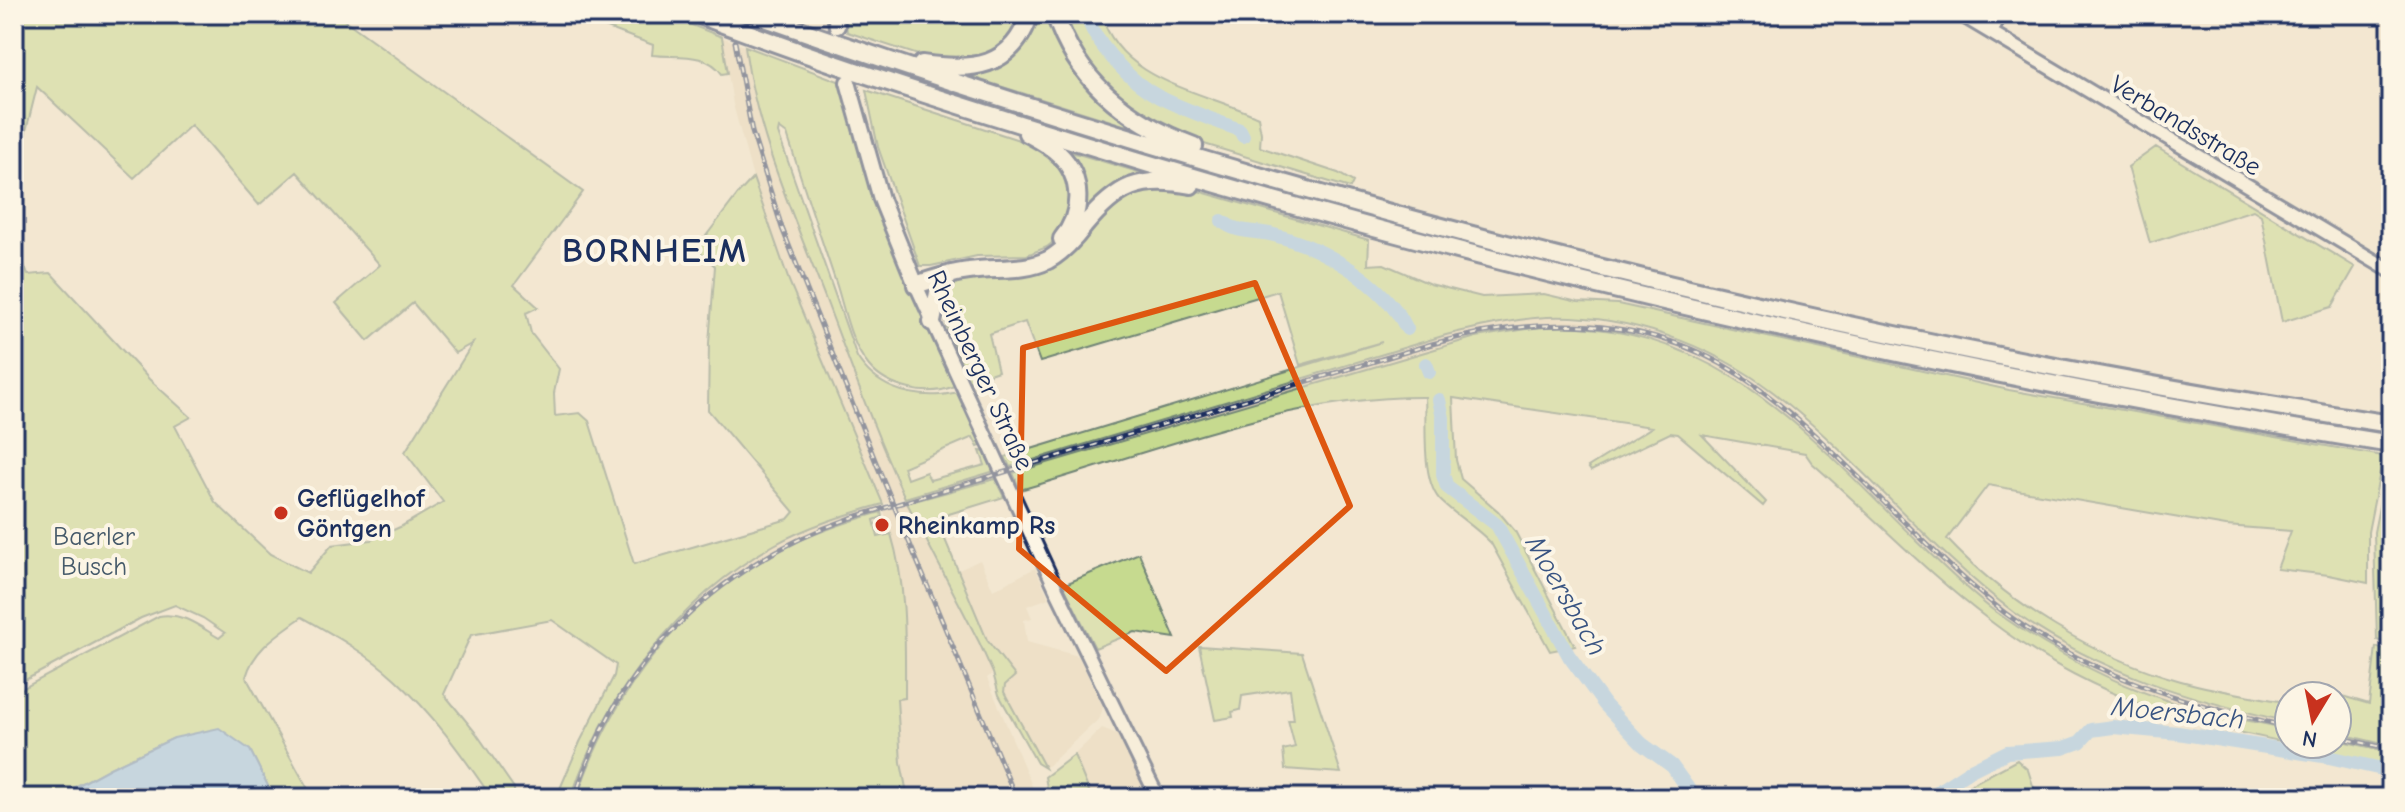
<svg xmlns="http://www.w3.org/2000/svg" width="2405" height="812" viewBox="0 0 2405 812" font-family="'Comic Neue',sans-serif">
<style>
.built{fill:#e8d7ba}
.green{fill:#c6da8f;stroke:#708476;stroke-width:2}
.water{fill:#93c2ee;stroke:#6387b4;stroke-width:2}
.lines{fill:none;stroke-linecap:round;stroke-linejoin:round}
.river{stroke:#93c2ee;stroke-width:14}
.tertiary-casing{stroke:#1b2f5e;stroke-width:17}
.secondary-casing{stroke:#1b2f5e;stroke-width:18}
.primary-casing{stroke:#1b2f5e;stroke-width:20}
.motorway-casing{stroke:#1b2f5e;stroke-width:22}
.tertiary{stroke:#fcf5e5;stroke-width:11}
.secondary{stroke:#fcf5e5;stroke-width:12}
.primary{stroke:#fcf5e5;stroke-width:14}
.motorway{stroke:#fcf5e5;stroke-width:16}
.rail-casing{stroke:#1b2f5e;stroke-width:5}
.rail{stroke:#fcf5e5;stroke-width:2;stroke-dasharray:6;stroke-linecap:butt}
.marked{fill:none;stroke:#de5710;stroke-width:6;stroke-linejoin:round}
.poi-dot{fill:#c8321e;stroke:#fcf5e5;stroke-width:3}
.labels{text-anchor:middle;stroke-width:8;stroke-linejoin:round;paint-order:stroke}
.street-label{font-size:26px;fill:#1b2f5e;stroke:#fcf5e5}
.poi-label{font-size:26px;font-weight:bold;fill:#1b2f5e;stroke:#fcf5e5;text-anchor:start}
.park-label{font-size:26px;fill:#465a6a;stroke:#fcf5e5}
.water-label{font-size:28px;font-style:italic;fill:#395482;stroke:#fcf5e5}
.district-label{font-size:34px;font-weight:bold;letter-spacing:2px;fill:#1b2f5e;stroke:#fcf5e5}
</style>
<rect width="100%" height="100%" fill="#f3e7d1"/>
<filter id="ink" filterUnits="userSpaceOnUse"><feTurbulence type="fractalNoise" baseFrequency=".0125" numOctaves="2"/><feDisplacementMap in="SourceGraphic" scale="16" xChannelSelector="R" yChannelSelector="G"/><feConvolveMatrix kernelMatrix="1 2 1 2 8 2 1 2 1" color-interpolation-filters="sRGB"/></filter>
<g filter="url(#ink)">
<path class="built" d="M722,37L745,46L750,82L769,148L858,385L905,498L883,504L789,281L753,178L733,104Z
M1546,317L1614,323L1646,330L1679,340L1710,353L1774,393L1973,581L2033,625L2098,663L2135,679L2170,692L2289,722V729L2188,706L2161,698L2122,684L2038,640L1992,609L1958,580L1833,458L1769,400L1704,360L1674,347L1636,336L1566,326L1492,333L1013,473L1010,467L1446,335L1503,322Z
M992,472L995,479L908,504L968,618L993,673L987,678L1037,798H908L901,763L897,699L905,697L903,595L899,563L884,511L907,503L905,497Z
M879,505L881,512L817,533L778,551L726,585L685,620L652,657L620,703L596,749L577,798H571L595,738L619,695L645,657L687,611L727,575L773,545L830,520Z
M980,560L993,590L1035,568L1049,598L1027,606L1032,618L1024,620L1027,642L1078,656L1103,707L1100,718L1045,768L1004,692L1005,685L1015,676L987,640L959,570Z
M1102,728L1117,734L1149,798H1092L1074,755Z"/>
<path class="green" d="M14,14H221L226,23L245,14H336L583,192L514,285L538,307L526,313L531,333L559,369L554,393L555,416L580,413L589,421L634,564L788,519L794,512L708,410L709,343L715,266L696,249L738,194L753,178L789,281L883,504C845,515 808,526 774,545C678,599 605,694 571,798H556L580,742L614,676L616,665L552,620L471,635L444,694L476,733L514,788V798H496L489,794C461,753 432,713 395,679C368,654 334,635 302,617C279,634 254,648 246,677L313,798H274L250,750L174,738L110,768L55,798H14V693L159,616C183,612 199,626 219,638L225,633L203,618L175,605L141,618L14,686V188L23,262L28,275L51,273L149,379L191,417L175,426L215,502L270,554L308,573L332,545L371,540L400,527L443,502L405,452L473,343L455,353L413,303L368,341L336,303L380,265L297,172L259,205L191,125L134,178L37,87L14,179Z
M570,14H664L722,37L728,73L722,74C707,51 676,58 652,55L653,45Z
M845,14H1024V20L998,53L949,65L847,32Z
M1034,14H1051L1056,31L1146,132L958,73L995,64Z
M1059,14H1101C1121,82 1203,91 1258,117L1261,133L1260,147L1338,173L1353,182L1350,188L1181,137L1141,116L1096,79Z
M745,46L841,82L864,171L885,229L954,386C928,398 887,388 869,366C851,345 845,312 837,286C820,235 803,185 787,134L779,128L778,133L857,357C875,386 906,397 940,395C947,395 953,392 959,393L982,440L981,446L978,447L973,437L903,467L907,479L926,472L930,480L985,465L980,451L986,452L995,471L905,498C875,433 851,366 826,300C794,217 756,134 745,46Z
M866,90L1022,141L1050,154L1067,172L1073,205L1057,239L1047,247L1027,255L977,256L931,266H920L878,147Z
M2156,147L2355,267L2332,307L2282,322L2261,215L2253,210L2150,243L2128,167Z
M1058,148L1155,177L1130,184L1078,221Z
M1159,185L1198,191L1369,240L1368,265L1384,264L1430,284L1482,297L1544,294L1578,302L1618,304L2009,390L2383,456L2368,532V583L2329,575L2277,569L2291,531L2226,526L1988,485L1947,539C2009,605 2094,657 2181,681C2217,691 2253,696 2289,703V722C2191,700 2098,672 2015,613C1927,548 1860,459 1773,392C1710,344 1627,314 1547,317C1512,319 1479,327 1446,335L1010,467L1005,457L1382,342L1300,365L1278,291L1040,362L1025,322L989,334L998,371L969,381L948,331L941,302L951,282L1047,267L1111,205L1131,191Z
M1546,326C1719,324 1804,431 1917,541C1941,564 1966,590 1993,610C2052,652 2118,687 2188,707C2221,716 2256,722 2289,729V743C2248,734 2205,726 2165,713C2102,692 2041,660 1989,620C1926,573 1871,514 1812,463L1805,453L1702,435L1766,502L1763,506L1678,434L1670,433L1591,471L1588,467L1652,427L1453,398L1456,460L1461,479L1498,511L1515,531L1575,646L1550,651L1491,543C1476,527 1458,517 1442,502C1420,482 1427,425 1425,397C1286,396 1152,453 1020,490L1013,473L1476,337Z
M2389,456L2391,457V645L2377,640L2374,532Z
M995,479L1004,497L936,518L987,640L1015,676L1005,685L1004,692L1045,768L1037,763L999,695L993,673L979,642L907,503Z
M881,512L882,517L874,520L878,537L891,534C907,587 905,643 905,698L897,699L901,763L908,798H577C610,695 681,603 778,551C810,534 846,522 881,512Z
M1139,553L1175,638L1135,632L1095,648L1063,585Z
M1199,646L1302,653L1341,773L1285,769L1283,750L1295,747L1288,720H1294L1290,689L1242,696L1240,710L1232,712L1233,717L1215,720Z
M2376,647L2391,652V746L2337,733V696H2331L2332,693L2369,704Z
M2337,740L2391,752V766L2291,744H2337Z
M1074,755L1092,798H1049L1045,777Z
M2017,760L2028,770L2037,798H1946Z"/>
<path class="water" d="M219,728L250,750L274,798H55L110,768L174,738Z"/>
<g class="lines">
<path class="river" d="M1086,14C1095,44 1130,82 1159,97C1185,110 1213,120 1240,130L1243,136
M1222,221C1237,234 1256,230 1274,235C1322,247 1384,282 1407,329
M1426,364L1429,372
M1439,400L1443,418V475L1447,487L1497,525L1569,656L1605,705L1642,744L1672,766L1695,798
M1928,798L1971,770L2007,752L2063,748L2080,742L2091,730L2113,727L2178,733L2329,757L2391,771"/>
<g class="tertiary-casing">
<path id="tertiary" d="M1991,32L2001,14"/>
</g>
<g class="secondary-casing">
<path id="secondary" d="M1960,14L2391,271
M916,285L1057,591L1158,798"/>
</g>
<g class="primary-casing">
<path id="primary" d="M835,14L837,26
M848,82L881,199L916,285"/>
</g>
<g class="motorway-casing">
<path id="motorway" d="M697,14C848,72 1002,119 1156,166C1562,287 1973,377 2391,444
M754,14C1284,201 1834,341 2391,424
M1055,14C1077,82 1128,122 1194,146
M922,64C972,71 1012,69 1030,14
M1027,133C1038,139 1050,145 1059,154C1083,177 1083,214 1062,239
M916,285C933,279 951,273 969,271C996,267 1024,272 1048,260C1063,252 1074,239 1084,226C1117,186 1140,175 1191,185
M932,322L939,288L951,274"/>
</g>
<use href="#tertiary" class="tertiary"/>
<use href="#secondary" class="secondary"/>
<use href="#primary" class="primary"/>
<use href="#motorway" class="motorway"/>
<g class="rail-casing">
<path id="rail" d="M735,42L752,132L782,228L877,465L1016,798
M2337,737L2391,749
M575,798C615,662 719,564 851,518L1432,344C1536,316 1647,313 1741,376C1799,415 1848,467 1898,516C1933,550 1967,584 2005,613C2089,676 2188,704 2289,727"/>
</g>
<use href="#rail" class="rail"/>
</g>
</g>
<path d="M0 0H2405V812H0ZM1255,283L1350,506L1166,671L1019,549L1023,348Z" fill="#f3e7d1" fill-opacity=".55" fill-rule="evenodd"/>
<path class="marked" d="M1255,283L1350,506L1166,671L1019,549L1023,348Z"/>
<g class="poi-dot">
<circle cx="281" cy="513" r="8"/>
<circle cx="882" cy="525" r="8"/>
</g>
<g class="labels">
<g class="street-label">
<text transform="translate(2186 125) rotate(31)" y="9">Verbandsstraße</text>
<text transform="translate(981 370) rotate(65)" y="9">Rheinberger Straße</text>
</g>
<g class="poi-label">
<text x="297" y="507">Geflügelhof<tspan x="297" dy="30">Göntgen</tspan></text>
<text x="898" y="534">Rheinkamp Rs</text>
</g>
<g class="park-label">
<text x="94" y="545">Baerler<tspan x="94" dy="30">Busch</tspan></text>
</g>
<g class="water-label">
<text transform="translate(1567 595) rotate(60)" y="10">Moersbach</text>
<text transform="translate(2178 712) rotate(6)" y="10">Moersbach</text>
</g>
<g class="district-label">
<text x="655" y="262">BORNHEIM</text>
</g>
</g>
<rect width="2405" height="812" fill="none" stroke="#fcf5e5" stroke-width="48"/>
<rect x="24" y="24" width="2357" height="764" fill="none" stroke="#1b2f5e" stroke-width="3" filter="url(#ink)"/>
<g transform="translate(2313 720) rotate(190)"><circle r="38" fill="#fcf5e5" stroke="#a2a6af" stroke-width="2"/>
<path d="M0-6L14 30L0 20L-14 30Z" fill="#c8321e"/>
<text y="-12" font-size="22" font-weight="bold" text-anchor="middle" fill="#1b2f5e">N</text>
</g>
</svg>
